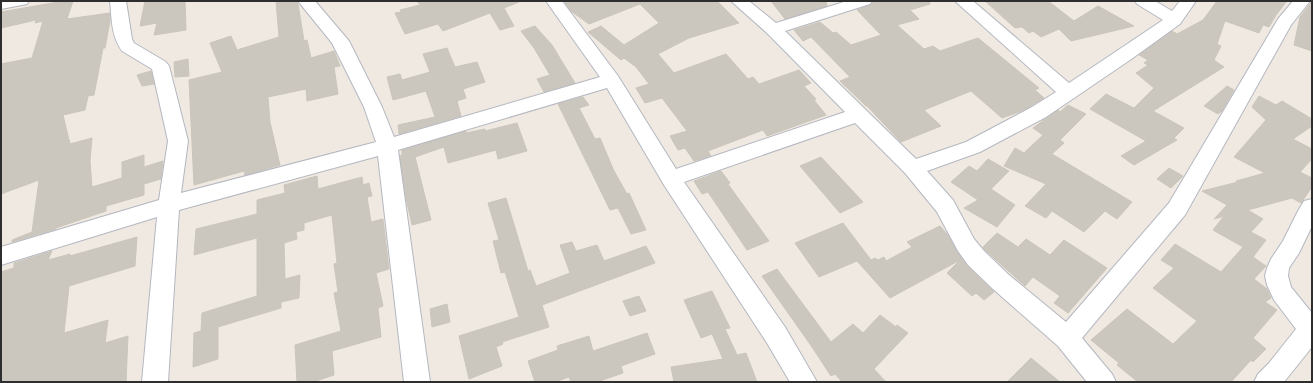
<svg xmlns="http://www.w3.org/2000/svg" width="1313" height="383" viewBox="0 0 1313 383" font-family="'Sofia Sans Condensed',sans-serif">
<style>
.building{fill:#cbc7bf;stroke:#cbc5ba}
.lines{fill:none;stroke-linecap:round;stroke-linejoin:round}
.minor-casing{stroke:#b4b7c1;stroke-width:2}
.minor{fill:#fff;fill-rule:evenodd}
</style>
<rect width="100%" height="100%" fill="#efe9e1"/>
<path class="building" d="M64,1H73L67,19L110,13V21L105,48H103L94,95L88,96L85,110L63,115L70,144L92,138L90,161L92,187L122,178V162L144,155V167L163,161L161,179L144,184V195L106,206V211L56,228V229L12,242V240L32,232L39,180L1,194V64L32,58L43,21L35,23L36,20L1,28V12Z
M145,1H185L186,30L154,35L157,23L140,26Z
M276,1H297L298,4L304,41L307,40L311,58L334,51L340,66L334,67L338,94L307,101L306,89L268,97L270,122L280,165L245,175L244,171L194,185L189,80L222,72L210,43L231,36L237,50L279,37Z
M417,1H518L519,2L504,8L514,26L500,30L490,13L443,31L438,24L405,34L395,13L401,12L400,10L420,5Z
M564,1H717L739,23L689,38L658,54L674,73L726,54L748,79L753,77L759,84L799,70L811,83L804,86L816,99L814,100L826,115L767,136L763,130L708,151L711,156L694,161L685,148L678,150L670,136L687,131L662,98L645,103L636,88L649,84L636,67L624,58L621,60L588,32L601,26L624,45L659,23L640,4L589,24L571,11Z
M771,1H826L827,6L785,19Z
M873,1H929L930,4L910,10L919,19L897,25L924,49L933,46L940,51L978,38L1039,88L1035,90L1044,98L1024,110L1002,118L971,91L924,110L941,126L901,142L899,140L867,106H866L840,81L850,77L811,37L803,41L794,30L820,22L833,33L836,32L851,45L881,35L857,10L870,5Z
M985,1H1048L1074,21L1098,6L1134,26L1071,41L1059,29L1041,37L1033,31L1029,33L1022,27L1015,28Z
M1217,1H1287L1276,15L1269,27L1263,25L1259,33L1225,21L1217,44L1221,46L1214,60L1224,67L1153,111L1184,128L1174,138L1177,140L1134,165L1121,156L1146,141L1090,109L1106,94L1134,108L1154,88L1136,73L1148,65L1144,63L1148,60L1139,55L1172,31L1177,34L1203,20Z
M1312,1V51L1294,45L1300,17Z
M535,26L552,45L575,83L544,92L537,79L550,75L534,48L521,31Z
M447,48L455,67L477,62L485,82L463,89L466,98L457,101L461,116L399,134L398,125L435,117L426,91L393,100L387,77L400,74L402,80L430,72L423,54Z
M188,59L189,76L175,77L174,62Z
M151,71L154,84L142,86L137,75Z
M1227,86L1234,90L1222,111L1218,114L1204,106Z
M1259,96L1276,105L1282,101L1312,119V126L1293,139L1312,149V159L1300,172L1312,178V187L1303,200L1301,203L1292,198L1248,210L1263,219L1251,232L1266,240L1253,257L1266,266L1254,279L1267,289L1271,298L1265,302L1277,310L1253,338L1266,349L1253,362L1251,360L1231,382H1138L1117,365L1119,363L1091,340L1127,309L1173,344L1197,321L1153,288L1174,268L1161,260L1175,244L1221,272L1243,247L1213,230L1224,216L1214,219L1227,205L1202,191L1238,182L1236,181L1265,173L1234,157L1266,120L1252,107Z
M583,97L589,105L579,108L595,139L600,138L614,171L627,194L629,193L646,230L631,234L618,208L610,210L558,104Z
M1068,105L1086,114L1060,140L1064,143L1052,154L1132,202L1117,219L1105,211L1084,232L1052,211L1046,218L1025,206L1046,184L1004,166L1015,148L1024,153L1043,135L1033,128L1058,110L1060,112Z
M517,123L527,151L498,159L496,150L448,163L444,147L415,157L431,220L412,225L406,198L400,156L402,155V150L466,131V133L485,129V131Z
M821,157L834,171L863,202L840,213L800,166Z
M988,159L1009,171L991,189L1015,205L997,227L964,208L978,200L951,182L969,166L977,171Z
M1169,168L1183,176L1171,188L1157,179Z
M721,171L730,183L728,184L769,241L747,250L708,192L702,194L694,181Z
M317,176L318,189L362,177L363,185L369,183L372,196L367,197L371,222L383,219L389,269L376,273L383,306L378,308L381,337L332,351L334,375L313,382H297L295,345L341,331L334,293L338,292L334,264L337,263L332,215L304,223V230L296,232L297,239L284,243L285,279L300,275L299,298L281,302V308L218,327V359L193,367L194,333L201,331L202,313L257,296V238L194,255L196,229L257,214V200L285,193L284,185Z
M506,198L528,271L530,270L536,286L570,273L560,245L572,242L576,251L597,245L604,261L646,246L655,263L542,305L549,327L502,342L503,344L496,347L502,366L469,379L459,336L519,317L505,272L501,273L493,241L499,240L488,203Z
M843,223L871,260L875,258L878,260L884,257L886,261L912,247L907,242L940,226L947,234L967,266L994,292L984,300L976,293L972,296L947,273L960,260L890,298L857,261L819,277L795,243Z
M997,233L1018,247L1026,239L1050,255L1064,240L1107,268L1068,313L1054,303L1060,296L1033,277L1025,286L985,250L983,247Z
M137,237L135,266L69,286L64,333L108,320L105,343L128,336L126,382H1V272L14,268V263L52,251L48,260L70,254V256Z
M777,269L831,342L853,324L863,333L880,315L896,327L897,325L908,333L874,369L886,382H842L835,374L831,376L812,347L762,276Z
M712,291L730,328L725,329L737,355L746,353L757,382H674L671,367L723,359L712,334L701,338L684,300Z
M639,296L646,311L630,316L623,301Z
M447,304L450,322L432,327L430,309Z
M647,333L655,354L621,366L623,373L597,382H571L569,377L555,382H535L528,361L558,350L557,346L589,336L593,351Z
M1031,358L1060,382H1007Z"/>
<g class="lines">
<g class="minor-casing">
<path id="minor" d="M1,1H29L27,4L1,9Z
M110,1H126L132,39L134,43L166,62L169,66L188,141L181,193L376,142L364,107L332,43L298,1H315L349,41L382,107L394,137L600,77L546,1H562L618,76L676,169L845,112L767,33L731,1H749L776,23L847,1H872L870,4L785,31L916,159L966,142L1032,107L1056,92L955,1H973L1069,83L1163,20L1137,4L1135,1H1155L1172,11L1180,1H1196L1180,24L1130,60L1046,117L980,152L927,171L953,200L974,239L984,251L1009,275L1066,322L1169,203L1278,19L1293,1H1310L1291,25L1185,215L1082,338L1112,374L1116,382H1087L1058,346L993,289L968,265L958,251L937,212L905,173L855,123L684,182L785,327L817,382H790L767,343L664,185L607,88L398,150L430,382H404L378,156L179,210L168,382H142L157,217L1,265V247L159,200L168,141L152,69L122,51C111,35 112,20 110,1Z
M1312,199V226L1299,253L1289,268L1288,276L1291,287L1312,313V347L1284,382H1254L1258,374L1269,363L1296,329L1274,300L1267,285L1265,276L1267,268L1271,259L1283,241L1298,211L1304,201Z"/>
</g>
<use href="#minor" class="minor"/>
</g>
<rect width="1313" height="383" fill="none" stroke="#2e2e2e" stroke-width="4"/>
</svg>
